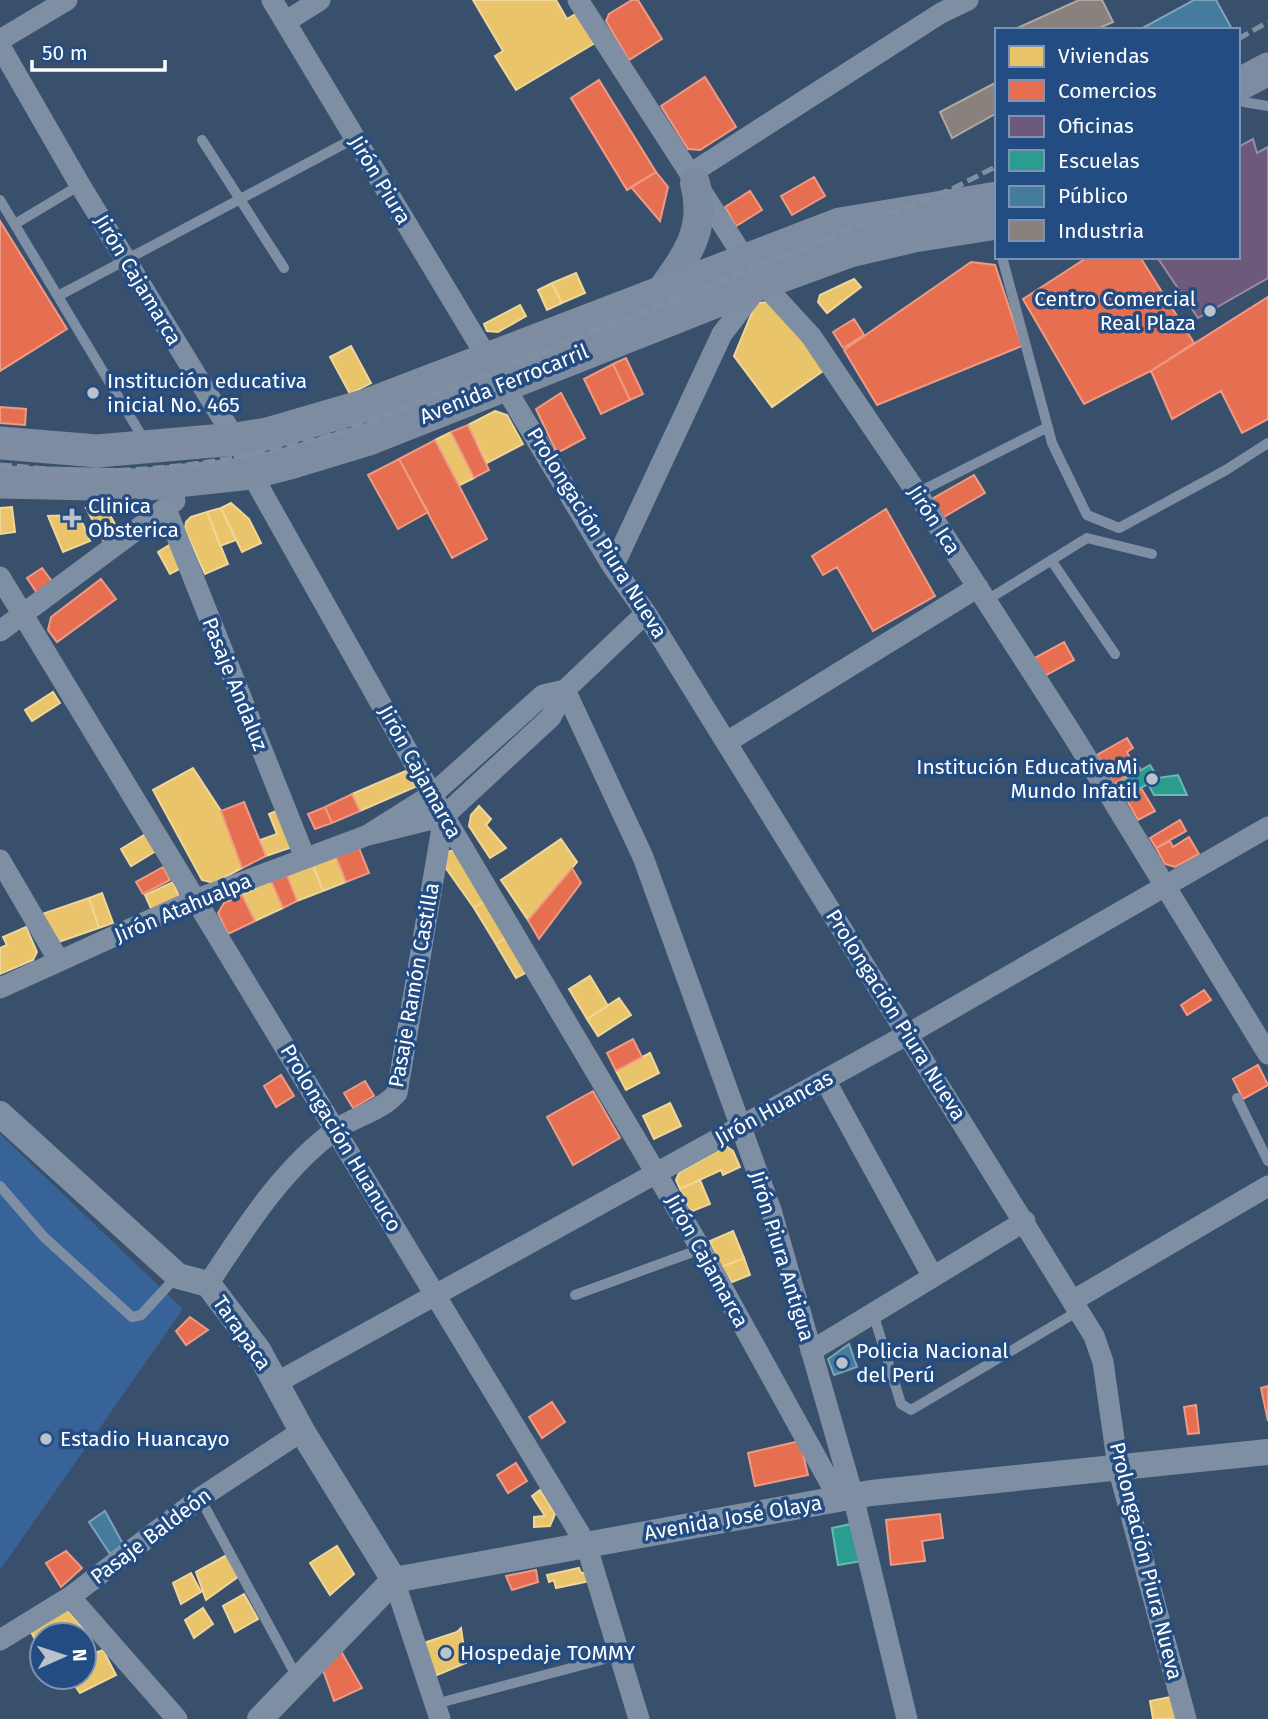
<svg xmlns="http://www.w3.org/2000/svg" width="1268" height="1719" viewBox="0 0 1268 1719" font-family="'Fira Sans',sans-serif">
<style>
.green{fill:#386399}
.homes{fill:#e9c46a;stroke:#f0d697;stroke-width:2}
.shops{fill:#e76f51;stroke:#ee9a85;stroke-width:2}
.offices{fill:#6d597a;stroke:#998ba2;stroke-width:2}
.schools{fill:#2a9d8f;stroke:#6abab1;stroke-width:2}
.public{fill:#457b9d;stroke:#7da3ba;stroke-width:2}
.industry{fill:#8a817c;stroke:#ada7a3;stroke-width:2}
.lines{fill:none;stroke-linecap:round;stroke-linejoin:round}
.service{stroke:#7f8fa3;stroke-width:10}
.minor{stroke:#7f8fa3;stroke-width:21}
.tertiary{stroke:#7f8fa3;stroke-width:26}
.secondary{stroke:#7a8b9f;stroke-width:30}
.primary{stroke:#7d8ca0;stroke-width:33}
.rail{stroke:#8090a3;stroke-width:5;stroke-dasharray:12 5;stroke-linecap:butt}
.poi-dot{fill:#bac2cc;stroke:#234c83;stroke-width:2.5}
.labels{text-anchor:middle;stroke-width:7;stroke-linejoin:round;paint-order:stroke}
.street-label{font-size:21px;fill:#fff;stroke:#234c83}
.poi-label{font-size:21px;fill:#fff;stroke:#234c83;text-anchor:start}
</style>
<rect width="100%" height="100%" fill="#39506d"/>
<path class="green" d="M0,1134L183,1309L0,1570Z"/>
<path class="homes" d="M473,0H556L567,19L577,13L595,43L516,90L495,56L503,51Z
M576,273L585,293L562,303L552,283Z
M854,279L861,287L827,313L818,302L820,295Z
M552,283L562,303L547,310L538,290Z
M770,302L807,343L823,371L772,407L734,356L756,303Z
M520,305L526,316L498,332L487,331L484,324Z
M351,346L371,383L350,394L330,357Z
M495,411L507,415L523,444L487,463L468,425Z
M451,432L474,478L458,486L435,440Z
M231,503L249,519L261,543L242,552L221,508Z
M12,507L15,532L0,534V508Z
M86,508H106L120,533L104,542Z
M221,508L236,540L220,546L207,512Z
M207,512L228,564L205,574L185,529L186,522L191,517Z
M79,515L90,541L63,552L48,516Z
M171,544L183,567L170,574L158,552Z
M53,692L60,703L32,721L25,710Z
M193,768L221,811L242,868L214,883L202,880L153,790Z
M408,770L415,787L360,811L352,794Z
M479,806L491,819L486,825L506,848L490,858L469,826L471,815Z
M283,808L292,847L266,856L260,840L277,834L269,814Z
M146,834L156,851L131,866L121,849Z
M561,839L577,862L528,920L501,880Z
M454,850L488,899L474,908L443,864L447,852Z
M336,857L346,882L323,891L313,865Z
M313,865L323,891L297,901L287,875Z
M271,881L283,908L255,921L242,895Z
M173,882L179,896L153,913L145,895Z
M102,893L113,923L99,928L89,898Z
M89,898L99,928L53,944L42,914Z
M488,899L511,935L496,944L474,908Z
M26,927L37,952L33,960L0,974V948L7,945L3,937Z
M511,935L531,970L516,978L496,944Z
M590,976L608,1006L587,1019L569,989Z
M619,998L631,1015L598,1036L587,1019Z
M650,1053L659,1073L626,1090L616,1071Z
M670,1103L681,1126L654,1139L643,1116Z
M726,1146L733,1151L740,1167L723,1175L721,1170L680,1189L676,1180L679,1173Z
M700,1180L710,1204L690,1212L680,1189Z
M733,1231L744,1258L721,1267L710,1241Z
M744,1258L750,1275L732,1282L721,1267Z
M540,1490L555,1514L550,1526L534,1527V1517L545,1516L532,1496Z
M337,1546L354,1574L330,1595L310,1563Z
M227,1555L238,1577L206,1600L196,1572Z
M579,1568L581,1573L588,1572L590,1581L556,1588L554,1580L549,1582L547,1575Z
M191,1573L201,1592L181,1604L173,1583Z
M244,1594L258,1619L235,1632L223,1606Z
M203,1608L213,1624L194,1638L185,1620Z
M67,1609L90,1637L84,1640V1635H42V1653L30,1630Z
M461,1628L466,1663L435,1676L424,1643L457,1632Z
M103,1650L116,1675L80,1693L69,1677H84V1657Z
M1171,1697L1176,1719H1153L1150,1701Z"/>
<path class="shops" d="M632,0H638L662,39L629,60L606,21L609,14Z
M705,77L736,127L700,150L688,149L661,106Z
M599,80L656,172L627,190L571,98Z
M656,172L668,187L660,221L631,187Z
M814,177L825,196L792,215L781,196Z
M750,191L762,210L736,226L725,207Z
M0,221L67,329L0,371Z
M1088,257H1140L1194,343L1151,371L1084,404L1023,299Z
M971,262L995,265L1022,346L877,405L844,350Z
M1268,297V419L1242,433L1221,391L1172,419L1151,371Z
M854,319L864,335L843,348L833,332Z
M626,358L643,394L630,400L613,364Z
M613,364L630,400L601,414L584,379Z
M561,393L585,438L557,453L536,409Z
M0,407L26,409L25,425L0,423Z
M468,425L489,470L474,478L451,432Z
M435,440L487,539L452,558L399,459Z
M399,459L428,512L398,529L368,475Z
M974,475L985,493L942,518L932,499Z
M886,509L935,596L873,631L837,567L823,575L812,556Z
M42,568L57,588L41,599L27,578Z
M101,579L116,599L57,642L48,630L51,617Z
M1064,642L1074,660L1041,678L1031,660Z
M1127,738L1133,748L1127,752L1130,758L1106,771L1097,755Z
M1133,757L1140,769L1114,784L1107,772Z
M1141,788L1155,811L1138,820L1125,797Z
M352,794L360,811L332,823L325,807Z
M244,802L266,856L242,868L221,811Z
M325,807L332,823L315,829L308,814Z
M1180,820L1186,831L1156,848L1150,838Z
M1189,837L1199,854L1175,867L1165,864L1156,848L1170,841L1173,847Z
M359,848L369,873L346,882L336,857Z
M163,867L170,880L143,894L136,882Z
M572,868L581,883L539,939L528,920Z
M287,875L297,901L283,908L271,881Z
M242,895L255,921L228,934L218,913L224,903Z
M1204,990L1211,1000L1187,1015L1181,1005Z
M633,1039L642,1057L616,1071L607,1053Z
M1258,1065L1268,1085L1243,1099L1233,1079Z
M281,1075L294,1096L276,1107L264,1086Z
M365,1081L374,1096L353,1108L344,1093Z
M593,1091L620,1138L573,1165L547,1117Z
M190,1317L208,1330L186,1345L176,1331Z
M1268,1386V1421L1261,1388Z
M552,1402L565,1422L542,1438L529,1417Z
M1196,1405L1199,1433L1188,1434L1184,1407Z
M800,1441L808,1475L755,1486L748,1453Z
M516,1463L527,1481L508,1493L497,1475Z
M940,1514L943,1538L922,1541L925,1561L891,1565L886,1520Z
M66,1551L82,1568L61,1587L46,1563Z
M536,1570L538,1582L512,1590L506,1576Z
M341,1651L362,1688L334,1701L322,1667Z"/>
<path class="offices" d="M1253,139L1257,153L1268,147V278L1198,318L1157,257H1238V147Z"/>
<path class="schools" d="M1150,765L1158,778L1178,775L1187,795H1154L1148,784L1124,797L1115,785Z
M851,1524L862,1561L838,1565L832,1528Z"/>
<path class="public" d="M1194,0H1216L1232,29L1139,30Z
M849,1344L857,1367L834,1375L828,1359Z
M105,1511L123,1544L110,1554L89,1522Z"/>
<path class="industry" d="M1079,0H1102L1113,22L1095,30H1013Z
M997,82V113L952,138L940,112Z"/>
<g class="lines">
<path class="service" d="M1244,102L1268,106
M202,140L284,268
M0,200L146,443
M15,224L80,185
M1002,257L1052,443L1087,515L1119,528L1226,470L1268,443
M58,296L355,138
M917,493L1048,427
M1051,560L1115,654
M987,600L1087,538L1152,554
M1237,1098L1268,1161
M0,1186L44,1237L132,1317L141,1315L177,1276
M575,1295L701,1249
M873,1313L901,1404L911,1410L1080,1310
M200,1498L298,1679
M435,1704L620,1655"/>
<path class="minor" d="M272,0L613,567L646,613L1094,1336L1103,1362L1118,1467L1186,1719
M578,0L756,276L811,336L917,493L1072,734L1268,1054
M285,22L320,0
M0,40L67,0
M0,46L80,185L246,457L251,473L444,816L701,1249L839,1499
M690,174L941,13L968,0
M166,509L305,858
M613,567L722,334L756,290
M0,577L586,1544L639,1719
M0,631L175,501
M727,742L978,587
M368,835L433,794L543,695L565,690L643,857L771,1210L853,1496L907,1719
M0,860L59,961
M0,988L194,900L368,835L444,816L551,717L565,690L646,613
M825,1080L933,1277
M208,1284C244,1230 283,1167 337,1129C356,1116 381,1111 397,1093L444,816
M1074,1300L1268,1186
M811,1351L1025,1221
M276,1383L908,1034L1268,827
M394,1580L440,1719
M70,1597L177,1719
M0,1640L70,1597L200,1498L302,1431"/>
<path class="tertiary" d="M0,1114L178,1276L208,1284L258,1350L302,1431L394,1580
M260,1719L394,1580L871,1493L1268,1452"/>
<path class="secondary" d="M662,290C688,254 707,228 695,183"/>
<path class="primary" d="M1238,85L1268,69
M0,443L97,451L236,439L267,434L370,404L840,224L997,198
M0,482L139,485L251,473L293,462L369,439L762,283L850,251L914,236L997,223"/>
<path class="rail" d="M1238,39L1268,22
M0,465C32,467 65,472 97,471C182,470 264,455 345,431L954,188L997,166"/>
</g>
<g class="poi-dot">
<circle cx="1210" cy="311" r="7"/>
<circle cx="93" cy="393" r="7"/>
<path d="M68.5 507.5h7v7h7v7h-7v7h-7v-7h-7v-7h7z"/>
<circle cx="1152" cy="779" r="7"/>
<circle cx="842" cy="1363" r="7"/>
<circle cx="46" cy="1439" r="7"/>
<circle cx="446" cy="1653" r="7"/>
</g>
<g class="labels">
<g class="street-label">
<text transform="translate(380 180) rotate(59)" y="7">Jirón Piura</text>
<text transform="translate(138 280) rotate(59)" y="7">Jirón Cajamarca</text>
<text transform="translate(504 384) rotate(-22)" y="7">Avenida Ferrocarril</text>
<text transform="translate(934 520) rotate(57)" y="7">Jirón Ica</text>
<text transform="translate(597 533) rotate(58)" y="7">Prolongación Piura Nueva</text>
<text transform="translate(235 684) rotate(68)" y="7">Pasaje Andaluz</text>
<text transform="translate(420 772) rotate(61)" y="7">Jirón Cajamarca</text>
<text transform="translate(183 908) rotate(-23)" y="7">Jirón Atahualpa</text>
<text transform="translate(414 985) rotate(-80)" y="7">Pasaje Ramón Castilla</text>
<text transform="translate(896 1015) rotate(58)" y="7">Prolongación Piura Nueva</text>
<text transform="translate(774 1108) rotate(-29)" y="7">Jirón Huancas</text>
<text transform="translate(341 1138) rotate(59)" y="7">Prolongación Huanuco</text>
<text transform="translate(782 1256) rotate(73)" y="7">Jirón Piura Antigua</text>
<text transform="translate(707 1261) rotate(61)" y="7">Jirón Cajamarca</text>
<text transform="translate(242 1333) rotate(55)" y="7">Tarapaca</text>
<text transform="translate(733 1518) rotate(-10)" y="7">Avenida José Olaya</text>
<text transform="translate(151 1536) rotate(-37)" y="7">Pasaje Baldeón</text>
<text transform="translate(1146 1561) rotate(76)" y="7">Prolongación Piura Nueva</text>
</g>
<g class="poi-label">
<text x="1196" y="306" text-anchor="end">Centro Comercial<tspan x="1196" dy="24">Real Plaza</tspan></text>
<text x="107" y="388">Institución educativa<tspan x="107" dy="24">inicial No. 465</tspan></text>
<text x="88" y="513">Clinica<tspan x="88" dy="24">Obsterica</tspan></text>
<text x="1138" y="774" text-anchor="end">Institución EducativaMi<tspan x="1138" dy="24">Mundo Infatil</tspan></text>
<text x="856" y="1358">Policia Nacional<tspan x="856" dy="24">del Perú</tspan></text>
<text x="60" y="1446">Estadio Huancayo</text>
<text x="460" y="1660">Hospedaje TOMMY</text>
</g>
</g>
<rect x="995" y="28" width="245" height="231" fill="#234c83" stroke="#7b94b5" stroke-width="2"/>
<rect x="1009" y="46" width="35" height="21" fill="#e9c46a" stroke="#7b94b5" stroke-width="2"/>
<text x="1058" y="63" font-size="21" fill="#ffffff">Viviendas</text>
<rect x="1009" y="80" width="35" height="21" fill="#e76f51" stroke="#7b94b5" stroke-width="2"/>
<text x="1058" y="98" font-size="21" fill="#ffffff">Comercios</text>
<rect x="1009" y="116" width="35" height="21" fill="#6d597a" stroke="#7b94b5" stroke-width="2"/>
<text x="1058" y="133" font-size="21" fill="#ffffff">Oficinas</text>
<rect x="1009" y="150" width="35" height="21" fill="#2a9d8f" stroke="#7b94b5" stroke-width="2"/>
<text x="1058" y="168" font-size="21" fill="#ffffff">Escuelas</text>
<rect x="1009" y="186" width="35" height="21" fill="#457b9d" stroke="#7b94b5" stroke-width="2"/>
<text x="1058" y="203" font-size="21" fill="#ffffff">Público</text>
<rect x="1009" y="220" width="35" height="21" fill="#8a817c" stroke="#7b94b5" stroke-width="2"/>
<text x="1058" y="238" font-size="21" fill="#ffffff">Industria</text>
<g transform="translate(63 1656) rotate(87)"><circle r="33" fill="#234c83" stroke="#7b94b5" stroke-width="2"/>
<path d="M0-5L12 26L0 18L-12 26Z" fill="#bac2cc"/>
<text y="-10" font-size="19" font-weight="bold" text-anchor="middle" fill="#ffffff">N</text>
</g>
<path d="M32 60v10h133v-10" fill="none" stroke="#ffffff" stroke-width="3.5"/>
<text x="42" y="60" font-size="21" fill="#ffffff" stroke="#234c83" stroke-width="5" paint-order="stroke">50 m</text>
</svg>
